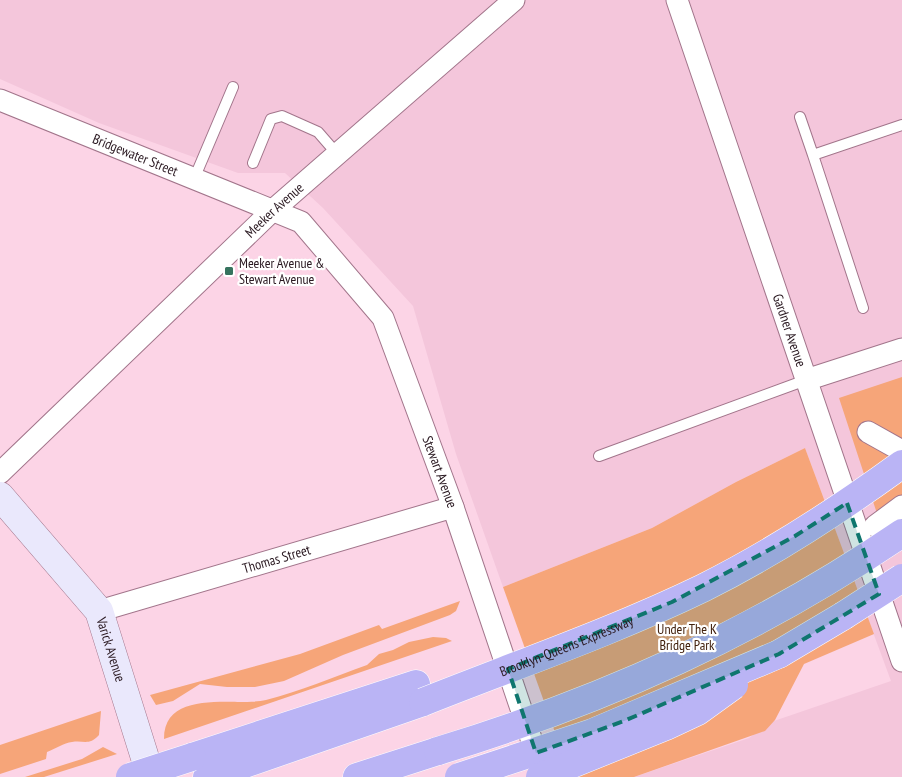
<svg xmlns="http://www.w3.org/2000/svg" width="902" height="777" viewBox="0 0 902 777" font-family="'PT Sans Narrow',sans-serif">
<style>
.built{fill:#f4c6db}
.green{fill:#f6a579}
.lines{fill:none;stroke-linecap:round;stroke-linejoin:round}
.lane-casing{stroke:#a2758b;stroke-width:12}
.street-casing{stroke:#a2758b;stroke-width:23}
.secondary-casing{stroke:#a2758b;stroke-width:29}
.highway-casing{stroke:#fff;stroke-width:29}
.lane{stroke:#fff;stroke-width:10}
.street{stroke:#fff;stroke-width:21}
.secondary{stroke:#eae8fc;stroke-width:28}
.highway{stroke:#bab4f5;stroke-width:28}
.highway-bridge-casing{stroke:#fff;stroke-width:29;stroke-linecap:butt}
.highway-bridge{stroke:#bab4f5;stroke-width:28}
.marked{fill:#0f766e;fill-opacity:0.2;stroke:#0f766e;stroke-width:4;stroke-dasharray:10 6;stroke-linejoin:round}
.poi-dot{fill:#36735e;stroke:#fff;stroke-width:2}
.labels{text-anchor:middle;stroke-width:4.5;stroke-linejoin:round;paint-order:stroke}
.street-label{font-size:14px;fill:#291820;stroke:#fff}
.poi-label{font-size:14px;fill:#291820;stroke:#fff;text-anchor:start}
.park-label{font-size:14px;fill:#42210d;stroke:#fff}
</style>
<rect width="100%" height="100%" fill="#fcd4e6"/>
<path class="built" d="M0,0H902V777H634L749,738L771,722L891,681L805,448L736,482L652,528L503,587L456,454L413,306L323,208L285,173H238L99,123L0,79Z"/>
<path class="green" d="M902,377V549L890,553L839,398Z
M805,448L874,634L804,664L775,720L765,731L634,777H571L503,587L652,528L736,482Z
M460,601L456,611L450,615L343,655L284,681L255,687H227L200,684L173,701L156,705L150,695L300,654L379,625L382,629Z
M433,637L446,638L452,641L164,739C164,688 236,707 266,700C300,691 334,677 367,665L379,654L393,650L409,642Z
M101,711L99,735C89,746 84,740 72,742C64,743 55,749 47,752L46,759L0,774V745Z
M103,747L117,754L44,777H25L82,759Z"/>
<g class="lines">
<g class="lane-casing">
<path id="lane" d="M800,117L813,155L902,125
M813,155L863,308
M253,163L271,119L282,116L318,132L338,155
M194,179L233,87
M599,456L806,380"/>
</g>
<g class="street-casing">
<g id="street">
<path id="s1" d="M677,0L902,661"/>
<path id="s2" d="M0,100L301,222L383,318L453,507L540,765"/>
<path d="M806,380L902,349"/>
<path d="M868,432L902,451"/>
<path id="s3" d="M0,473L272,211L514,0"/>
<path d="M875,526L902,506"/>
<path id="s4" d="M99,611L453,507"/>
</g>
</g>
<g class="secondary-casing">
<g id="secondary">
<path id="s5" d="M0,496L99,611L151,777"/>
</g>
</g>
<g class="highway-casing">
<path id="highway" d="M779,654L843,616
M192,757L416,684
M207,777L423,702
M357,777L438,751"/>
</g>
<use href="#lane" class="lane"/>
<use href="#street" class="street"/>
<use href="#secondary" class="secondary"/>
<use href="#highway" class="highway"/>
<g class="highway-bridge-casing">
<g id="highway-bridge">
<path d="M843,616L902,578"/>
<path id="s6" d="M423,702C516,665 612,632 703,588C773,553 839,510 902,464"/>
<path d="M438,751C605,700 757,632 902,533"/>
<path d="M130,777L192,757"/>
<path d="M459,777L592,733L779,654"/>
<path d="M540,777L666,726L698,711L734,685"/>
</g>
</g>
<use href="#highway-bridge" class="highway-bridge"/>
</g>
<path class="marked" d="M847,503L879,594L779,654L624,721L536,753L508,669L672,602L795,536Z"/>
<rect class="poi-dot" x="224" y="266" width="10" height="10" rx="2.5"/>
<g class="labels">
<g class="street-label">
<text dy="5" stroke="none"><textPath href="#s2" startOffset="146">Bridgewater Street</textPath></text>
<text dy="5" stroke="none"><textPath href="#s3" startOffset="380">Meeker Avenue</textPath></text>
<text dy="5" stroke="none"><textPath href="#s1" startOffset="349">Gardner Avenue</textPath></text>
<text dy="5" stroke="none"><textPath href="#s2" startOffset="615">Stewart Avenue</textPath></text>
<text dy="5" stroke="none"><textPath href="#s4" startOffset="185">Thomas Street</textPath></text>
<text dy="5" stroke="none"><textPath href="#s6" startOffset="154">Brooklyn-Queens Expressway</textPath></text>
<text dy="5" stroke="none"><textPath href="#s5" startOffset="192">Varick Avenue</textPath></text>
</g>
<g class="poi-label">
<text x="239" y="268">Meeker Avenue &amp;<tspan x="239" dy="16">Stewart Avenue</tspan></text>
</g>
<g class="park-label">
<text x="687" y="634">Under The K<tspan x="687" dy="16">Bridge Park</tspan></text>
</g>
</g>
</svg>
